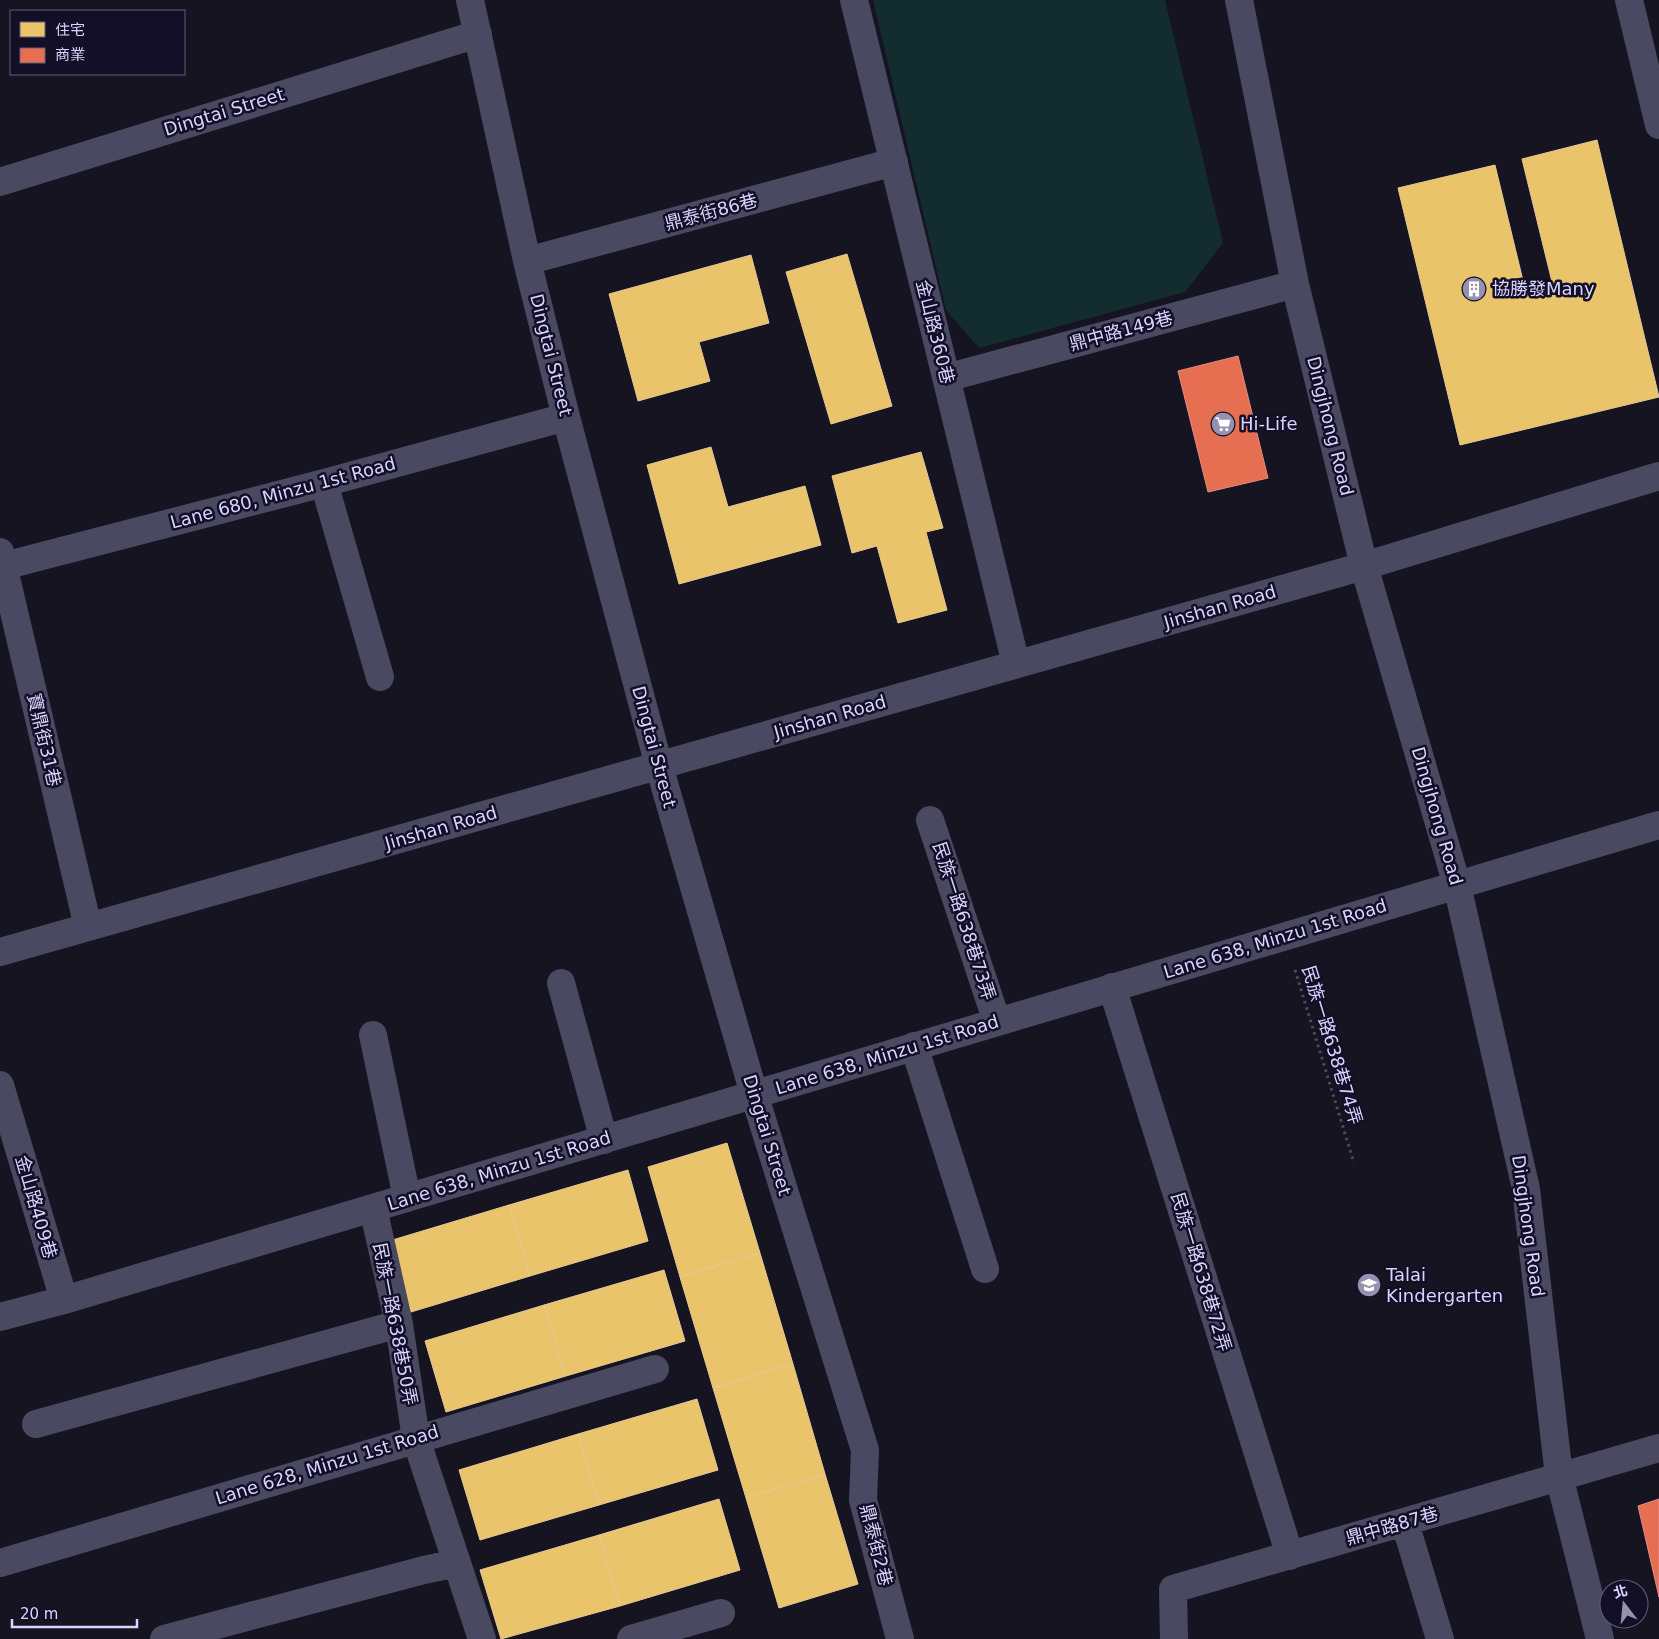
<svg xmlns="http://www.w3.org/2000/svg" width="1659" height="1639" viewBox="0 0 1659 1639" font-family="'DejaVu Sans','Noto Sans TC',sans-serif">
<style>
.green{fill:#132c2d}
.homes{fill:#e9c46a;stroke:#e4c997}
.shops{fill:#e76f51;stroke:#e38d85}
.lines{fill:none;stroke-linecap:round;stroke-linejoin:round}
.path{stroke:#44505f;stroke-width:3;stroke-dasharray:2.5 4;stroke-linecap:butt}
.minor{stroke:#4a4962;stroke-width:28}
.labels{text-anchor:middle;stroke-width:5;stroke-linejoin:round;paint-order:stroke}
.street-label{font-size:18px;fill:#d9d4ff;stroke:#130f26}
.poi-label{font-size:18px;fill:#d9d4ff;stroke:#130f26;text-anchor:start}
</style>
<rect width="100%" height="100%" fill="#161421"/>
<path class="green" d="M873,0H1165L1223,243L1185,292L979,348L946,310Z"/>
<path class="homes" d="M1597,140L1659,397L1460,445L1398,188L1495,165L1526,293L1553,286L1522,159Z
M847,254L892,406L831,424L786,272Z
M751,255L769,323L699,342L710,381L638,401L609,294Z
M711,447L728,507L805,486L821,545L679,584L647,465Z
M921,452L943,528L926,532L947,610L898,623L877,546L852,553L832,476Z
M727,1143L760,1253L680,1277L648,1167Z
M628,1170L648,1241L530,1276L509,1205Z
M509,1205L530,1276L411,1312L389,1241Z
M760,1253L793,1364L713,1388L680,1277Z
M664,1270L685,1341L566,1376L544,1305Z
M544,1305L566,1376L446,1412L425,1341Z
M793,1364L825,1474L746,1498L713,1388Z
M697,1399L718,1470L599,1505L578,1434Z
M578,1434L599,1505L480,1540L459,1470Z
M825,1474L858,1584L779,1608L746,1498Z
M719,1499L740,1570L620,1606L599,1535Z
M599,1535L620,1606L501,1639L480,1570Z"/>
<path class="shops" d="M1238,356L1268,478L1208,492L1178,371Z
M1659,1499V1597L1638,1506Z"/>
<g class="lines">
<path class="path" d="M1295,970L1354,1163"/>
<path class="minor" d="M470,0L527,261L566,417L659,766L754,1094L865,1450L863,1500L900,1639
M854,0L1016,664
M1239,0L1295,284L1364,566L1457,885L1526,1189L1559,1476L1600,1639
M1629,0L1659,125
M0,182L478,34
M527,261L894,162
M946,378L1295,284
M324,483L380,677
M0,552L88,927
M0,567L324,483L566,417
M930,820L997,1022
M0,952L1364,566L1659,476
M561,983L604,1140
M1112,987L1290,1556
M373,1035L407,1198
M914,1046L985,1269
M0,1085L64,1300
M373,1208L399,1324L416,1439L482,1639
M0,1317L64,1300L1659,825
M36,1424L399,1324
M1405,1523L1440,1639
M0,1563L655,1369
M164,1639L424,1570L457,1563
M631,1639L721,1613
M1174,1639L1173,1589L1659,1448"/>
</g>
<defs>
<g id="building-disc" transform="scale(1.25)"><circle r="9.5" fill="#9591b1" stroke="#130f26"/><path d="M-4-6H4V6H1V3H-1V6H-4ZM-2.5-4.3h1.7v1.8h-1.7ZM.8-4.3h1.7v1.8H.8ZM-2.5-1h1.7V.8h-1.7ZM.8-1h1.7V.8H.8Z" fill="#fff"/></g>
<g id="supermarket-disc" transform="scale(1.25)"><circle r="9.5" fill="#9591b1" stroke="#130f26"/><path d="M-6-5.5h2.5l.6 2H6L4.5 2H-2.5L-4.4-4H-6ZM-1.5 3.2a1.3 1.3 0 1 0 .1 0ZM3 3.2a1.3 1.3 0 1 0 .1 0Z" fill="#fff"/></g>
<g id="school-disc" transform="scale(1.25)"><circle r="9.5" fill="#9591b1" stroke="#130f26"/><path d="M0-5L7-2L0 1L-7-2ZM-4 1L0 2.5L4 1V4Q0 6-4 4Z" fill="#fff"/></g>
</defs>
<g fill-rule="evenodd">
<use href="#building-disc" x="1474" y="289"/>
<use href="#supermarket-disc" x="1223" y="424"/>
<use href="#school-disc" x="1369" y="1285"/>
</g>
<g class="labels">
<g class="street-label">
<text transform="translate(224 112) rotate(-17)" y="6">Dingtai Street</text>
<text transform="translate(711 212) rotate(-15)" y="6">鼎泰街86巷</text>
<text transform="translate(1121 331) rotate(-15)" y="6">鼎中路149巷</text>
<text transform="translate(935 332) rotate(76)" y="6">金山路360巷</text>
<text transform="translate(551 355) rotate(76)" y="6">Dingtai Street</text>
<text transform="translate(1330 426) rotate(76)" y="6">Dingjhong Road</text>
<text transform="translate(283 493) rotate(-15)" y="6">Lane 680, Minzu 1st Road</text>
<text transform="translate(1220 607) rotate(-16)" y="6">Jinshan Road</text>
<text transform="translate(830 717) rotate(-16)" y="6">Jinshan Road</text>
<text transform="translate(44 740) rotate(77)" y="6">寶鼎街31巷</text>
<text transform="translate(654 747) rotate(75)" y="6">Dingtai Street</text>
<text transform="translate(1437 816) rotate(74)" y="6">Dingjhong Road</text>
<text transform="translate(441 828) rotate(-16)" y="6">Jinshan Road</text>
<text transform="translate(964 921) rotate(72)" y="6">民族一路638巷73弄</text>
<text transform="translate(1275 939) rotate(-17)" y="6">Lane 638, Minzu 1st Road</text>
<text transform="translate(1332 1045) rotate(73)" y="6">民族一路638巷74弄</text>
<text transform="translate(887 1055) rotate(-17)" y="6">Lane 638, Minzu 1st Road</text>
<text transform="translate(767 1135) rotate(73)" y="6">Dingtai Street</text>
<text transform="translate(499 1171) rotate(-17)" y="6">Lane 638, Minzu 1st Road</text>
<text transform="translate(36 1207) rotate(74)" y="6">金山路409巷</text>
<text transform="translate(1528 1226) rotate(82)" y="6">Dingjhong Road</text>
<text transform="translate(1201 1272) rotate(73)" y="6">民族一路638巷72弄</text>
<text transform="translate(395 1324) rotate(79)" y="6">民族一路638巷50弄</text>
<text transform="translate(327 1465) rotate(-17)" y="6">Lane 628, Minzu 1st Road</text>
<text transform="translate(1392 1526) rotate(-16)" y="6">鼎中路87巷</text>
<text transform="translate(876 1545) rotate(76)" y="6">鼎泰街2巷</text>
</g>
<g class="poi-label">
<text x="1492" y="295">協勝發Many</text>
<text x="1240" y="430">Hi-Life</text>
<text x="1386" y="1281">Talai<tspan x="1386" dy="21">Kindergarten</tspan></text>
</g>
</g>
<rect x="10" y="10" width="175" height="65" fill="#130f26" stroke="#625e7d"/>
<rect x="20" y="22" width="25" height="15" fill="#e9c46a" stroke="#625e7d"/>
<text x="55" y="35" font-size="15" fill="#d9d4ff">住宅</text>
<rect x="20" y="48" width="25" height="15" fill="#e76f51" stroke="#625e7d"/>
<text x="55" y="60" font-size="15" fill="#d9d4ff">商業</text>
<g transform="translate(1624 1604) rotate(344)"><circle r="24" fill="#130f26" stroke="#625e7d"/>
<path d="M0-4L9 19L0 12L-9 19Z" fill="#9591b1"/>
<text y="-8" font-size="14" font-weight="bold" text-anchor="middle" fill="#d9d4ff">北</text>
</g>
<path d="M12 1619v8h125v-8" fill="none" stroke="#d9d4ff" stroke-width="2.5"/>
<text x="20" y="1619" font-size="15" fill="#d9d4ff" stroke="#130f26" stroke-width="4" paint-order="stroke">20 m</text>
</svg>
